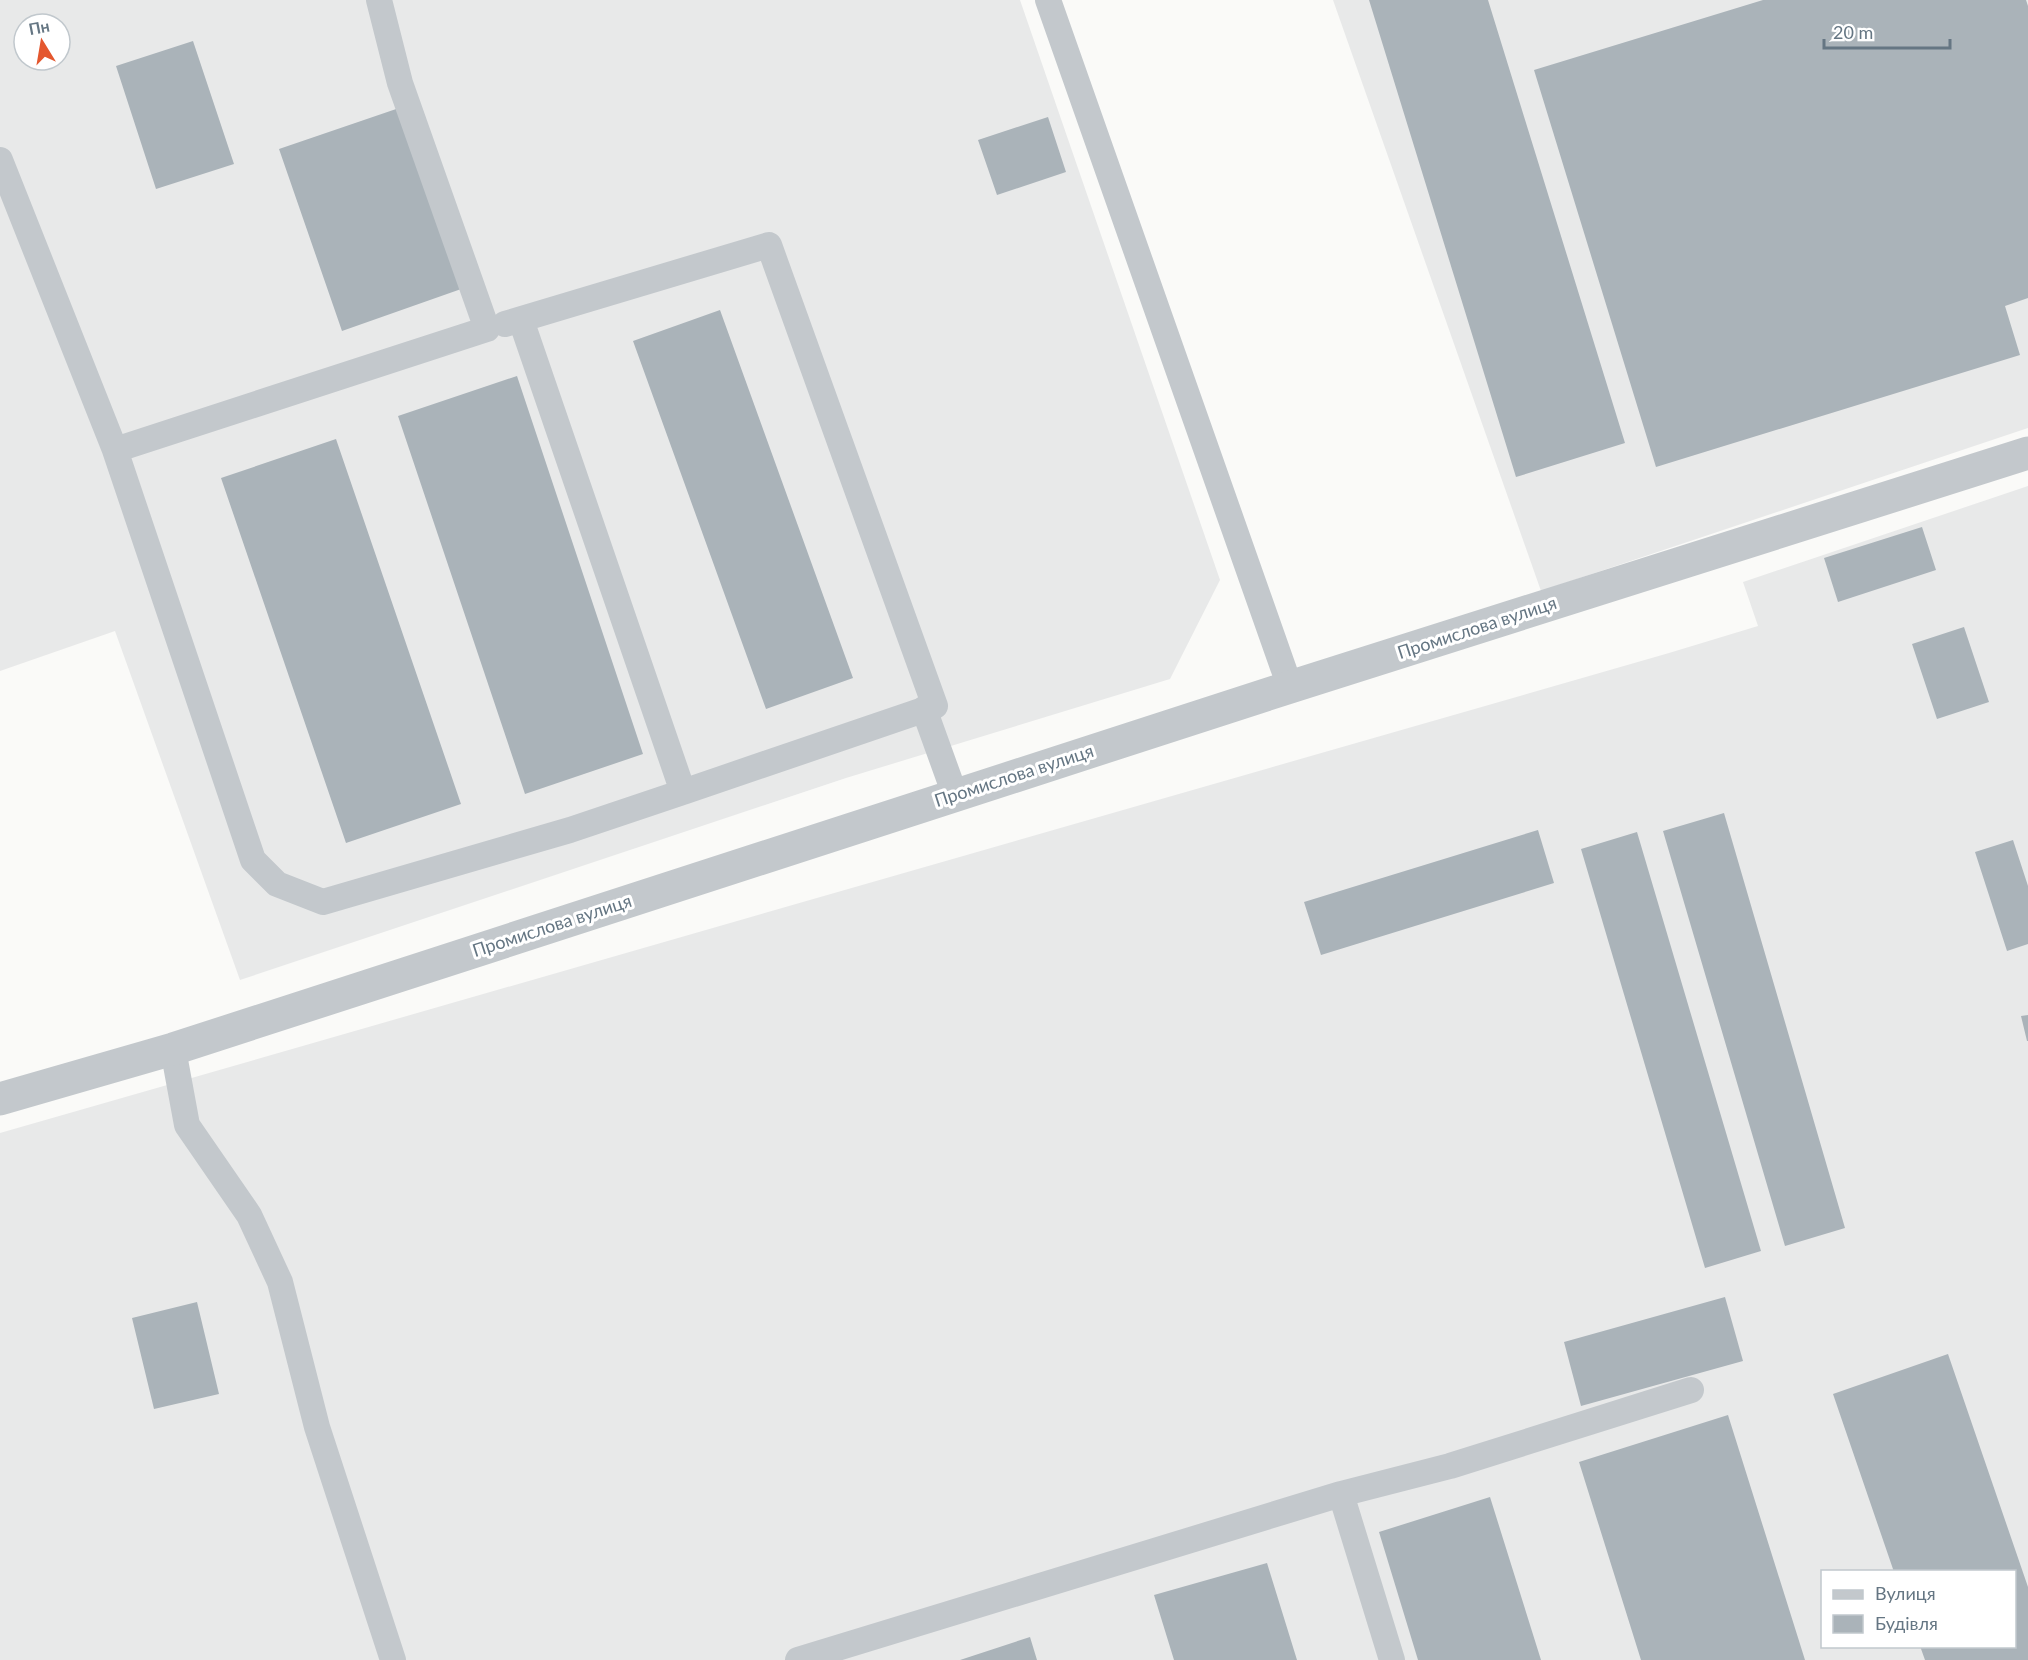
<svg xmlns="http://www.w3.org/2000/svg" width="2028" height="1660" viewBox="0 0 2028 1660" font-family="Lato,sans-serif">
<style>
.built{fill:#e8e9e9;fill-rule:evenodd}
.building{fill:#aab3b9}
.lines{fill:none;stroke-linecap:round;stroke-linejoin:round}
.lane{stroke:#c3c8cc;stroke-width:26}
.street{stroke:#c3c8cc;stroke-width:33}
.labels{text-anchor:middle;stroke-width:6;stroke-linejoin:round;paint-order:stroke}
.street-label{font-size:18px;fill:#657683;stroke:#fff}
</style>
<rect width="100%" height="100%" fill="#fafaf8"/>
<path class="built" d="M0,0H1020L1220,580L1170,679L846,778L240,980L115,631L0,671ZM24,24H60V60H24Z
M1333,0H2028V428L1541,591Z
M2028,486V1660H0V1133L1669,653L1758,626L1743,582ZM1822,1572H2014V1646H1822Z"/>
<path class="building" d="M1369,0H1488L1625,443L1516,477Z
M1763,0H2026L2028,6V298L2005,306L2020,355L1656,467L1534,70Z
M193,41L234,164L156,189L116,66Z
M402,107L464,288L342,331L279,149Z
M1048,117L1066,172L997,195L978,140Z
M720,310L853,678L766,709L633,341Z
M517,376L643,754L525,794L398,416Z
M336,439L461,804L346,843L221,478Z
M1922,527L1936,570L1838,602L1824,558Z
M1964,627L1989,702L1937,719L1912,644Z
M1724,813L1845,1228L1785,1246L1663,831Z
M1538,830L1554,883L1321,955L1304,902Z
M1637,832L1761,1251L1705,1268L1581,849Z
M2013,840L2028,886V944L2007,951L1975,852Z
M2028,1015V1041H2027L2021,1016Z
M1725,1297L1743,1361L1581,1406L1564,1342Z
M197,1302L219,1394L154,1409L132,1318Z
M1948,1354L2028,1587V1660H1925L1920,1646H2014V1572H1894L1833,1394Z
M1728,1415L1805,1660H1641L1579,1462Z
M1490,1497L1541,1660H1418L1379,1532Z
M1267,1563L1297,1660H1174L1154,1595Z
M1030,1637L1037,1660H960Z"/>
<g class="lines">
<path class="lane" d="M1048,0L1290,687
M0,160L115,450L487,329L400,83L379,0
M505,324L769,245L935,706L683,792
M115,450L253,860L277,884L323,902L570,830L683,792L521,320
M924,709L955,795
M173,1049L187,1125L249,1215L280,1282L317,1427L393,1660
M1341,1494L1392,1660
M798,1660L1341,1494L1450,1466L1691,1390"/>
<path class="street" d="M0,1099L173,1049L1290,687L2028,453"/>
</g>
<g class="labels">
<g class="street-label">
<text transform="translate(1477 628) rotate(-18)" y="6">Промислова вулиця</text>
<text transform="translate(1014 776) rotate(-18)" y="6">Промислова вулиця</text>
<text transform="translate(552 926) rotate(-18)" y="6">Промислова вулиця</text>
</g>
</g>
<rect x="1821" y="1570" width="195" height="78" fill="#ffffff" stroke="#c1c8cd" stroke-width="1.5"/>
<rect x="1833" y="1590" width="30" height="9" fill="#c3c8cc" stroke="#c1c8cd" stroke-width="1.5"/>
<text x="1875" y="1600" font-size="18" fill="#657683">Вулиця</text>
<rect x="1833" y="1615" width="30" height="18" fill="#aab3b9" stroke="#c1c8cd" stroke-width="1.5"/>
<text x="1875" y="1630" font-size="18" fill="#657683">Будівля</text>
<g transform="translate(42 42) rotate(349)"><circle r="28" fill="#ffffff" stroke="#c1c8cd" stroke-width="1.5"/>
<path d="M0-4.5L10 22L0 15L-10 22Z" fill="#e4572e"/>
<text y="-9" font-size="16" font-weight="bold" text-anchor="middle" fill="#657683">Пн</text>
</g>
<path d="M1824 39v9h126v-9" fill="none" stroke="#657683" stroke-width="3"/>
<text x="1833" y="39" font-size="18" fill="#657683" stroke="#ffffff" stroke-width="4.5" paint-order="stroke">20 m</text>
</svg>
